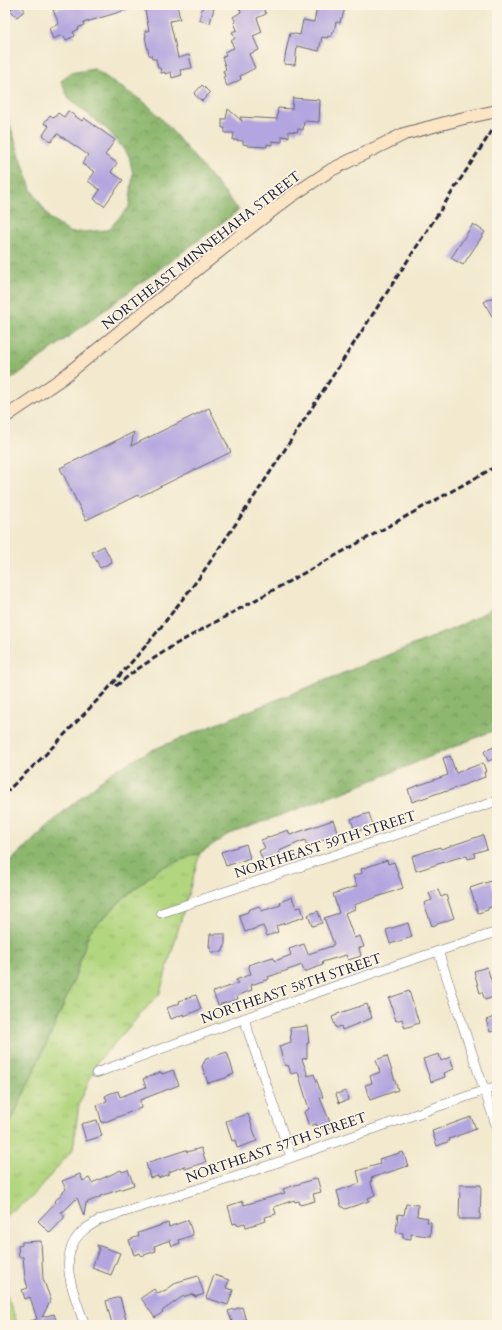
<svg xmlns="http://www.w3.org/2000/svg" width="502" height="1330" viewBox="0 0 502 1330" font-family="Cardo,serif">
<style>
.grass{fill:url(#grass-tufts);stroke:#6a7c5d}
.forest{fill:url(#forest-crowns);stroke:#586c54}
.building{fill:#b3a5df}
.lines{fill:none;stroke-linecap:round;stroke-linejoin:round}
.minor-casing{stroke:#6b686e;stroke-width:10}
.secondary-casing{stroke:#6b686e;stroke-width:14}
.minor{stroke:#fff;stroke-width:9}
.secondary{stroke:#fce5c4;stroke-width:12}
.rail{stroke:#22223b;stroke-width:3;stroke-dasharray:6 3;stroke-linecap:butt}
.labels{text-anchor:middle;stroke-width:3.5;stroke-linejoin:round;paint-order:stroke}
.street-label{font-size:14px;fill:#22223b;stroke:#fcf5e5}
</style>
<defs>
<pattern id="grass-tufts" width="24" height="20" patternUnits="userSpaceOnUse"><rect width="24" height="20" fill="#b2d67f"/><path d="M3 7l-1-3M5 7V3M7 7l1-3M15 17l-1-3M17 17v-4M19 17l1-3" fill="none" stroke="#99b76f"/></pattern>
<pattern id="forest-crowns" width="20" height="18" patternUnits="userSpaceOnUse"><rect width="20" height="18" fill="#8db76e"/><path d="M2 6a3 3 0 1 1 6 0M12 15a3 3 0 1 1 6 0" fill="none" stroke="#73945c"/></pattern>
</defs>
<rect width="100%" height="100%" fill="#fcf5e5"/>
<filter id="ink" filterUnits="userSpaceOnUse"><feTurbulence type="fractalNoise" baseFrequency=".025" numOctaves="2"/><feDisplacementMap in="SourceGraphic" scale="8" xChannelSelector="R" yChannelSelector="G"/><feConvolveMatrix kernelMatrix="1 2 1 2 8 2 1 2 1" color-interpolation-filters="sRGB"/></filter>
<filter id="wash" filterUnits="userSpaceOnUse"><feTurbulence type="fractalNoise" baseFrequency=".012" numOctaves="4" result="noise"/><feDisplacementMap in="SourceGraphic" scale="16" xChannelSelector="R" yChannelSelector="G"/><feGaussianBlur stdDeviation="0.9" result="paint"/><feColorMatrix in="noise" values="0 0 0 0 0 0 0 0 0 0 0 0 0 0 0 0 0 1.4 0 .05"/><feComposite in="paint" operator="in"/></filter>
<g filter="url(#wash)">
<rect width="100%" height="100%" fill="#f2e9ce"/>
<path class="grass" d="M200,853L160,993L98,1061L79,1104L73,1149L32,1197L6,1215L5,1219V1135L55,1025L74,980L89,932L125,897L160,868Z
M5,1291L18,1325H5Z"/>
<path class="forest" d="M94,69L148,105L161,118L239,210L5,384V110L31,189L50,219L70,233L108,230L129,207L133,174L129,156L108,130L69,99L61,81L70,73Z
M497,606V729L354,788L227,835L200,853L160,868L125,897L89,932L74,980L55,1025L5,1135V866L62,813L113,771L152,750L455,628Z"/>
<g id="blocks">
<path class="building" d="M15,5H20L25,10L17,17L10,10Z
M66,5H136V7L83,23L84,25L78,28L79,29L73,32L75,36L66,40L64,36H63L62,35L53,39L49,28L59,24L53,10Z
M144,5H177L180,19L170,21V22L175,43L178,58L189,55L192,68L180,70L182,75L172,78L171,72L165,74V72L161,73L160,68H158L156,59H152L151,55H149L145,37H146L145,31H149Z
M203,5H215L210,23L199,20Z
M238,5H262L266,14L257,18L262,32L253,36L259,50L249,54L255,68L240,76L241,79L238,81L227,86L223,77L225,76L223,71L226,69L222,57L226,55L224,52L234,48L231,41L235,38L232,32L237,30L234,22H236L233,17L241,12Z
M327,5H346L342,18H341L340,23L336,22L334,32H332L331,37L328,36L327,38L322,37L319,51L297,46L295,65L284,64L286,51L290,33L300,35L303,20L314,22L317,7L326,9Z
M202,85L210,93L202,101L194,94Z
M293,98L320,100L319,122L304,121L303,130L298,129L297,132L289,131V137L282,136V142L272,141V145L267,144V147L248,146V145L243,144V141L233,140L234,133H225V128H222V119H226L228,109L242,121L240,117L277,119L278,108L292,109Z
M68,111L82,121L84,118L115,140L105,155L117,163L111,172L123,180L104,206L94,199L100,190L88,181L95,172L82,164L88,155L58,134H57L51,142L43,135L49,126L44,123L50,115L54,118L58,113L64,117Z
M473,224L485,232L463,265L451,258Z
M497,295V325L484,302Z
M209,408L231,452L139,497L138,495L86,520L60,468L134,432L131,446Z
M104,546L112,562L100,568L92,552Z
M497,746V758L488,761L484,751Z
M450,756L456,773L483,763L486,772H484L485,777L445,792L444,791L412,802L408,789L448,775L443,758Z
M369,813L373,826L355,832L351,819Z
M333,820L338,834L307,846L305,840L279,851L280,854L263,861L259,851L265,848L261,840L288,830L290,835Z
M483,835L487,849L474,853L475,857L468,859L467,856L457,858L416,871L412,856L440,847L441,849Z
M246,844L250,858L226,866L221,852Z
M387,860L388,864L394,862L403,888L354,905L355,909L345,913L354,938L360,936L364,947L359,948L361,956L348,960L346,955L322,962L323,965L304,972L302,965L268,977L269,979L251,985L252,990L237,996L238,999L218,1005L213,992L238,983L236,980L251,974L248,965L273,957L275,961L291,955L289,949L304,944L308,954L332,946V945L334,944L324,918L339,913L333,894L357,886L353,876L362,873L361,869Z
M491,881L497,898V905L488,908V910L478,913L470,888Z
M438,890L441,897L446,895L454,918L432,926L424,903L432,900L429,893Z
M292,897L296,908L301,907L304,917L276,926L278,932L267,936L263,926L245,932L239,915L248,912V910L259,906L261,911L281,905L280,902Z
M318,911L322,923L312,926L308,915Z
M408,923L412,937L390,944L386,930Z
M210,934H225V948H223V952H211V947H209Z
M487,967L493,986L497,985V996L485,1000L482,992L480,993L474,971Z
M409,991L419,1023L405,1028L402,1019L396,1021L389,998Z
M196,995L201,1009L184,1016V1014L171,1019L167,1008L180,1003L179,1001Z
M367,1004L372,1018L342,1030L341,1026L336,1028L332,1017L337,1015V1014Z
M497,1016V1030L490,1032L486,1020Z
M307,1026L309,1043H307V1058L302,1059L308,1076L314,1074L323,1097L320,1098L332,1127L324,1130L322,1125L317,1126L316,1124L309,1126L304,1112L309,1109L298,1072L291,1074L288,1065L285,1066L279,1046L291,1042L290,1028Z
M227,1052L234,1074L228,1076L226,1078L208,1083L202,1066L206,1059Z
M439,1054L441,1061L450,1057L454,1069L444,1073L445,1077L431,1082L423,1059Z
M387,1056L398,1090L370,1100L365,1085L372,1083L370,1076L380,1072L376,1060Z
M173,1070L179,1085L140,1100L141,1108L102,1123L97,1105L107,1101L105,1096L111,1093L118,1091L120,1097L146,1087L143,1079L161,1072L162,1074Z
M346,1091L348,1100L339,1103L336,1094Z
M248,1114L257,1141L237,1148L235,1140L232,1141L226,1121Z
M471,1117L476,1129L449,1139L450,1141L437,1146L432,1131Z
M97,1120L102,1136L86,1141L81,1124Z
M201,1148L206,1162L185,1169L184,1166L169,1172V1174L158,1178V1176L150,1178L146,1163L186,1150L187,1152Z
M403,1152L408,1166L371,1178L372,1181H370L375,1195L368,1198L369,1201L345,1209L341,1206L337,1191L360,1183L357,1171L380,1164L379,1159Z
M121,1170L122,1172L128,1170L134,1185L100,1196V1197L86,1203L84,1216L77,1198L64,1211L61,1212L64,1215V1218L50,1233L38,1221L56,1202L55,1201L66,1189L62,1181L80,1174L83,1181L89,1178L92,1183Z
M317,1178L321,1192L313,1194L315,1201L300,1205L299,1201L295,1202L294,1200L274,1207L276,1214L265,1217L266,1221L246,1227L245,1223L237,1225L236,1223L233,1224L228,1206L243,1201L244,1205L285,1193L283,1189Z
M460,1185H481L480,1219H459Z
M406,1204L418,1205L417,1216L428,1218L427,1222H431L430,1236L411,1234V1239L403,1238V1233L396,1232L398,1214L404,1215Z
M188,1220L193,1235L179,1240L180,1243L172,1246L170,1240L154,1246L156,1251L141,1256L140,1253L134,1255L129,1240L139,1236L138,1233L168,1223L169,1227Z
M41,1241L43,1279L51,1300L42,1317L54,1314L58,1325H24V1323L37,1319L30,1297L25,1299L22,1290L28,1288L25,1278L23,1257H19L18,1246L22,1245V1242Z
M97,1245L120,1253L111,1275L92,1268L99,1249Z
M214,1275L229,1280L226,1288L233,1290L228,1305L206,1298Z
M198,1276L204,1294L195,1297L194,1295L193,1296L192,1294L182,1297L162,1311L163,1312L155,1318L141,1298L154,1289L157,1293L166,1290L177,1282Z
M120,1297L126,1320L112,1324L106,1301Z
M242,1307L247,1325H233L228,1311Z"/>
</g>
</g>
<g filter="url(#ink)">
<use href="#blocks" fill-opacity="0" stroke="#6b686e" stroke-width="1"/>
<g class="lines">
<g class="minor-casing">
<path id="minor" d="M161,913L497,801
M438,951L497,1128
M244,1019L291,1157
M96,1073C229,1023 362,975 497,932
M85,1325C75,1296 54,1255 84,1230C88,1226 94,1224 99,1220L238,1176L497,1086"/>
</g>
<g class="secondary-casing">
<path id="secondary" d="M5,417L61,379L221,250L290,197L331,170L404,134L460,119L497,111"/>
</g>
<use href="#minor" class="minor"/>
<use href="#secondary" class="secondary"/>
<path class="rail" d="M116,686L136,670L176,644L497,466
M5,793L45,755L108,689L150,641L199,578L256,494L497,123"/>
</g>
</g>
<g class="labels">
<g class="street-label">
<text transform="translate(201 250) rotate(-38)" y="5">NORTHEAST MINNEHAHA STREET</text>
<text transform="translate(325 844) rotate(-18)" y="5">NORTHEAST 59TH STREET</text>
<text transform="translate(291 988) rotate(-19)" y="5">NORTHEAST 58TH STREET</text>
<text transform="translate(276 1147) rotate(-19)" y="5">NORTHEAST 57TH STREET</text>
</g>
</g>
<rect width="502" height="1330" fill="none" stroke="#fcf5e5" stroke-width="20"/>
</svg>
